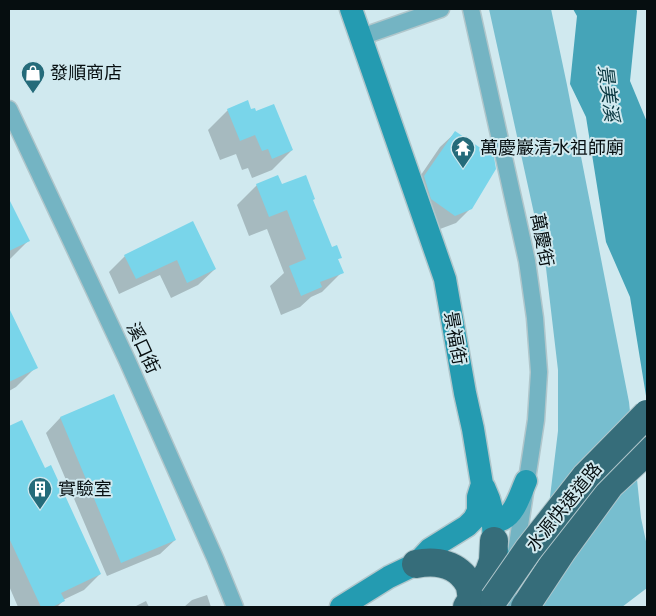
<svg xmlns="http://www.w3.org/2000/svg" width="656" height="616" viewBox="0 0 656 616" font-family="Jost,'Noto Sans TC',sans-serif">
<style>
.green{fill:#77becf}
.water{fill:#45a4b8}
.shadow{fill:#0003}
.building{fill:#79d5ea}
.lines{fill:none;stroke-linecap:round;stroke-linejoin:round}
.street-casing{stroke:#b0c6cb;stroke-width:19}
.secondary-casing{stroke:#b0c6cb;stroke-width:25}
.highway-casing{stroke:#b0c6cb;stroke-width:30}
.street{stroke:#74b4c3;stroke-width:16}
.secondary{stroke:#249bb1;stroke-width:22}
.highway{stroke:#366d7a;stroke-width:28}
.highway-bridge-casing{stroke:#b0c6cb;stroke-width:30;stroke-linecap:butt}
.highway-bridge{stroke:#366d7a;stroke-width:28}
.labels{text-anchor:middle;stroke-width:4;stroke-linejoin:round;paint-order:stroke}
.poi-label{font-size:18px;fill:#060e10;stroke:#d0e9ef;text-anchor:start}
.street-label{font-size:18px;fill:#060e10;stroke:#d0e9ef}
.water-label{font-size:19px;font-style:italic;fill:#08363f;stroke:#d0e9ef}
</style>
<rect width="100%" height="100%" fill="#d0e9ef"/>
<path class="green" d="M489,9H551L567,85L629,402L641,518L647,546V588L622,607H531L550,497L558,431V370L546,268Z"/>
<path class="water" d="M573,9H636L637,11L630,81L647,122V402L630,297L606,242L586,117L570,84L577,16Z"/>
<path class="shadow" d="M228,110L251,111L292,150L272,170L252,178L248,168L242,170L236,154L220,160L208,130Z
M455,133L471,208L456,223L440,229L417,214L410,191L440,147Z
M257,185L281,186L312,200L331,249L340,257L337,260L342,272L322,292L311,297L300,307L281,315L270,286L284,273L267,229L249,236L237,205Z
M9,202L28,241L9,260Z
M193,223L215,269L198,285L171,298L160,275L119,294L109,272L125,256Z
M9,311L36,367L16,387L9,391Z
M114,396L175,540L160,554L107,576L46,433L60,418Z
M21,422L45,470L100,574L84,590L63,600V601L57,607H18L9,586V428Z
M207,595L211,607H184L192,600Z
M146,601L149,607H134Z"/>
<path class="building" d="M248,100L251,109L255,108L256,111L274,104L293,150L272,159L268,149L262,151L255,135L240,141L227,109Z
M455,131L494,157L496,169L472,209L455,216L431,199L424,176Z
M278,175L282,184L306,175L315,199L313,200L332,247L337,245L342,258L338,259L344,273L320,282L322,287L301,296L289,266L306,259L287,210L269,217L256,184Z
M9,199L30,241L9,251Z
M193,221L216,269L187,283L177,260L136,279L124,255Z
M9,308L38,368L9,382Z
M114,394L176,540L121,563L60,417Z
M22,420L45,468L51,465L101,574L61,593L65,601L52,607H41L9,538V426Z"/>
<g class="lines">
<g class="street-casing">
<path id="street" d="M471,9L527,261L535,318L539,372L536,420L514,565L505,607
M361,37L441,9
M9,109L127,360L215,558L235,607"/>
</g>
<g class="secondary-casing">
<path id="secondary" d="M484,487L489,499L492,510L494,541L499,558
M492,510L496,517L501,520C515,515 520,494 526,481
M341,607L389,577L416,564L430,549L467,526L474,519L478,511V497L482,484L473,429L465,393L445,279L351,9"/>
</g>
<g class="highway-casing">
<path id="highway" d="M416,564C437,560 458,564 469,584C471,589 471,595 472,600
M467,607L489,572L493,561L494,541
M525,607L562,551L610,485L647,451"/>
</g>
<use href="#street" class="street"/>
<use href="#secondary" class="secondary"/>
<use href="#highway" class="highway"/>
<g class="highway-bridge-casing">
<path id="highway-bridge" d="M494,599L528,550L586,476L647,414"/>
</g>
<use href="#highway-bridge" class="highway-bridge"/>
</g>
<defs>
<g id="shop-pin" transform="scale(1.25)"><path d="M0 17L-7.5 6A9.5 9.5 0 1 1 7.5 6Z" fill="#256b7a" stroke="#d0e9ef"/><path d="M-5-2.5h2.3a2.7 3.5 0 0 1 5.4 0H5L5.5 6h-11ZM-1.5-2.5h3a1.5 2.3 0 0 0-3 0Z" fill="#fff"/></g>
<g id="temple-pin" transform="scale(1.25)"><path d="M0 17L-7.5 6A9.5 9.5 0 1 1 7.5 6Z" fill="#256b7a" stroke="#d0e9ef"/><path d="M0-6L5-2H3V0L6.5 2.5H4V6H1.5V3h-3V6H-4V2.5H-6.5L-3 0V-2H-5Z" fill="#fff"/></g>
<g id="building-pin" transform="scale(1.25)"><path d="M0 17L-7.5 6A9.5 9.5 0 1 1 7.5 6Z" fill="#256b7a" stroke="#d0e9ef"/><path d="M-4-6H4V6H1V3H-1V6H-4ZM-2.5-4.3h1.7v1.8h-1.7ZM.8-4.3h1.7v1.8H.8ZM-2.5-1h1.7V.8h-1.7ZM.8-1h1.7V.8H.8Z" fill="#fff"/></g>
</defs>
<g fill-rule="evenodd">
<use href="#shop-pin" x="33" y="73"/>
<use href="#temple-pin" x="463" y="148"/>
<use href="#building-pin" x="40" y="489"/>
</g>
<g class="labels">
<g class="poi-label">
<text x="50" y="79">發順商店</text>
<text x="480" y="154">萬慶巖清水祖師廟</text>
<text x="58" y="495">實驗室</text>
</g>
<g class="street-label">
<text transform="translate(542 240) rotate(79)" y="6">萬慶街</text>
<text transform="translate(455 338) rotate(80)" y="6">景福街</text>
<text transform="translate(143 348) rotate(65)" y="6">溪口街</text>
<text transform="translate(564 507) rotate(-51)" y="6">水源快速道路</text>
</g>
<g class="water-label">
<text transform="translate(609 93) rotate(83)" y="7">景美溪</text>
</g>
</g>
<rect width="656" height="616" fill="none" stroke="#060e10" stroke-width="20"/>
</svg>
